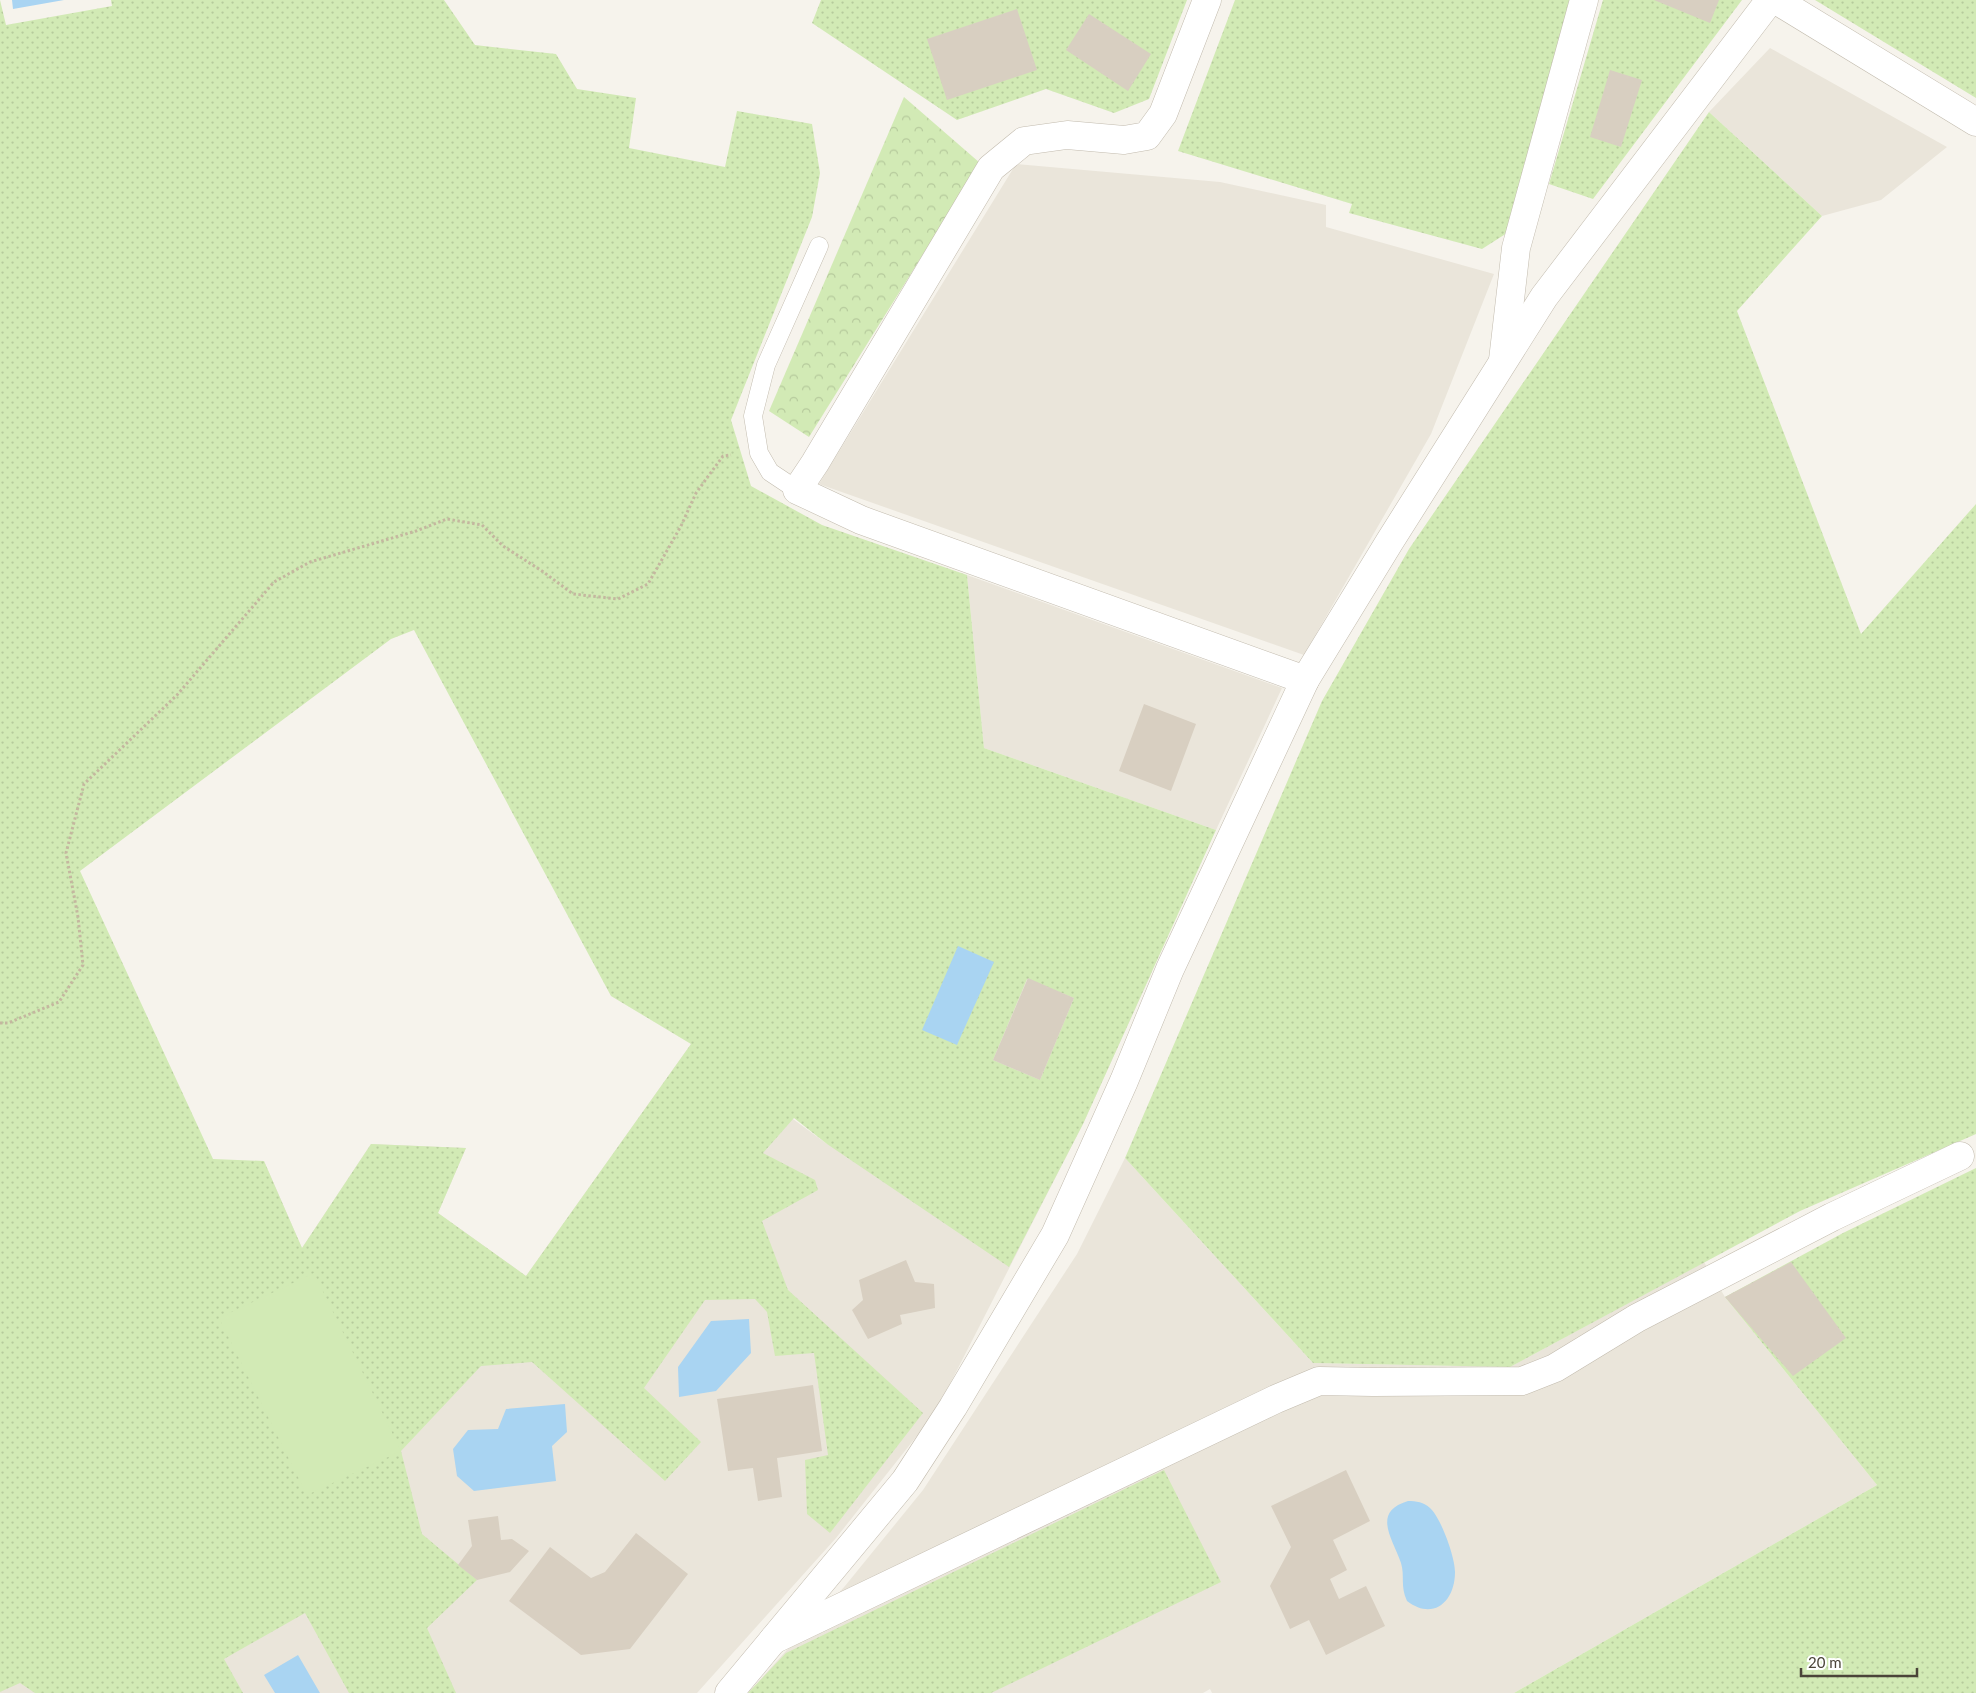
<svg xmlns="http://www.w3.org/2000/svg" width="1976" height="1693" viewBox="0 0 1976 1693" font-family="Lato,sans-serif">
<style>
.residential{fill:#eae5da}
.grass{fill:url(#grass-dots);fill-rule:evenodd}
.forest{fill:url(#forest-crowns)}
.pitch{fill:#d2eab5}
.water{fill:#a9d4f2}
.building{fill:#d8cfc1}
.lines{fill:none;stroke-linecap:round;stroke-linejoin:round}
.service-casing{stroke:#c2bbae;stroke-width:19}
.minor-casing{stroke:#c2bbae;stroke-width:29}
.tertiary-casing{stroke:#c2bbae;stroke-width:29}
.path{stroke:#c4b79f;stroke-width:3;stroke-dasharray:2.5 2.5;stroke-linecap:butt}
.service{stroke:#fff;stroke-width:18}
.minor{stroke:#fff;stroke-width:28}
.tertiary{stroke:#fff;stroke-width:28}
</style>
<defs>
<pattern id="grass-dots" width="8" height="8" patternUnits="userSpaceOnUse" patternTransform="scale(1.25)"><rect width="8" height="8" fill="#d2eab5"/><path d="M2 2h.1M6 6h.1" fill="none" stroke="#b6ca9c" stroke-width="1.8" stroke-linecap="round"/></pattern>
<pattern id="forest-crowns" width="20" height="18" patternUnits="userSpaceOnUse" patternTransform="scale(1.25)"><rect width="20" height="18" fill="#d2eab5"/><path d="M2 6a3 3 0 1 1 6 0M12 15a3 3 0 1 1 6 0" fill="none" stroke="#b6ca9c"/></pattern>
</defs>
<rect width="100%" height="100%" fill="#f6f3ec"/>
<path class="residential" d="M1770,48L1947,147L1881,200L1822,216L1709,112Z
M1016,164L1220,182L1326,205V227L1494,274L1431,434L1304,655L819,484Z
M967,575L1282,688L1216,830L984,748Z
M951,883L1151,974L1083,1124L935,1413L836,1538L697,1693H0V1451L119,1354L264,1161L302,1248L371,1144L466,1148L438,1213L526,1276L691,1044L827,1144Z
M1125,1158L1313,1363L1510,1367L1704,1262L1725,1297L1877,1485L1514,1693H1212L1210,1689L1203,1693H748L845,1586L923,1490L1077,1254Z"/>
<path class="grass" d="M0,0L6,25L112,6L111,0H444L475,45L556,54L577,89L636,98L629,148L725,167L737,111L812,124L820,173L812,217L731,420L751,486L822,525L967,575L984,748L1216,830L1083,1124L1009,1267L827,1144L794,1118L763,1153L815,1180L818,1190L762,1221L788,1290L923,1413L830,1533L807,1514L805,1460L828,1455L814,1353L775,1356L767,1312L755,1299L705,1300L644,1388L701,1442L665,1481L532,1362L481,1366L401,1451L422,1534L477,1580L427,1628L456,1693H349L305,1613L224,1659L243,1693H35L20,1683L0,1692ZM414,630L611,996L691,1044L526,1276L438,1213L466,1148L371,1144L302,1248L264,1161L213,1159L80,871L391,639ZM1027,979L1074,998L1040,1080L993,1060Z
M821,0H1187L1149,99L1114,113L1046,89L957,120L812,23Z
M1235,0H1572L1507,233L1482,249L1349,213L1352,204L1178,151Z
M1603,0H1742L1593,199L1549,184Z
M1815,0H1976V98Z
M1709,112L1822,216L1737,311L1861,634L1976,504V1134L1800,1211L1510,1367L1313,1363L1125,1158L1322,701L1409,549Z
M1976,1168V1693H1514L1877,1485L1725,1297L1843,1233Z
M1164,1470L1221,1582L991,1693H748L786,1653Z"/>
<path class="forest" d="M904,97L980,163L809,437L769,411Z"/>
<path class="pitch" d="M314,1273L401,1451L307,1495L219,1318Z"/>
<path class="water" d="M12,0H64L13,9Z
M958,946L994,962L957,1045L922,1030Z
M749,1319L751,1353L716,1391L679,1397L678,1367L711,1321Z
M565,1404L567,1432L552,1446L556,1481L474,1491L457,1476L453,1449L468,1430L498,1429L506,1409Z
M1408,1501C1416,1501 1424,1502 1430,1508C1441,1518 1455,1557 1455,1572C1455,1602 1433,1621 1407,1601C1400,1586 1405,1576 1401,1563C1393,1539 1371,1512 1408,1501Z
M298,1655L320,1693H275L264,1675Z"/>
<path class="building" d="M1654,0H1719L1710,23Z
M1017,9L1037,70L947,100L927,39Z
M1089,14L1151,54L1128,91L1066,50Z
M1610,70L1642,80L1621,147L1590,137Z
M1144,704L1196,724L1171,791L1119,771Z
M1028,978L1074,998L1040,1080L993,1060Z
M906,1260L915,1282L934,1284L935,1308L900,1315L902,1324L868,1339L852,1310L863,1300L859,1280Z
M1791,1262L1846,1338L1793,1376L1725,1297Z
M813,1385L822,1451L777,1458L782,1497L758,1501L753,1468L728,1471L717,1399Z
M1346,1470L1370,1521L1333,1540L1347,1570L1330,1579L1339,1599L1366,1586L1385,1626L1326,1655L1309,1620L1290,1629L1270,1586L1291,1547L1271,1506Z
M498,1516L501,1540L512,1539L529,1551L510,1572L477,1580L458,1565L472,1546L468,1520Z
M636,1533L688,1574L630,1649L581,1655L509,1601L550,1547L591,1578L605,1572Z"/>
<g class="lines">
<g class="service-casing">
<path id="service" d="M797,490L770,472L759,453L753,416L766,365L819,246"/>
</g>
<g class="minor-casing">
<path id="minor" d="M1207,0L1163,114L1147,136L1124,140L1067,135L1024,141L991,168L815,463L797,490L861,520L1305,680
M1776,0L1976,122
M1503,360L1516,248L1584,0
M773,1640L1276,1399L1319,1381L1373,1382L1522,1381L1555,1368L1637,1318L1832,1217L1960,1156"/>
</g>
<g class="tertiary-casing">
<path id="tertiary" d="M729,1693L905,1481L953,1407L1055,1235L1124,1081L1170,969L1305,680L1390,541L1544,297L1770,0"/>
</g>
<path class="path" d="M0,1023H8L59,1002L83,965L78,917L66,853L84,784L177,695L274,582L310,562L416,531L447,519L482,525L503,546L542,571L573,594L618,599L648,584L681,526L696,493L723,456L731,455"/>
<use href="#service" class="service"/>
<use href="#minor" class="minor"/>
<use href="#tertiary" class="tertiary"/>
</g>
<path d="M1801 1668v8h116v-8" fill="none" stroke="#4b4439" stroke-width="2.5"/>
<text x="1808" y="1668" font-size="15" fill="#4b4439" stroke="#ffffff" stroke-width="4" paint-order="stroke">20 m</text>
</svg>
